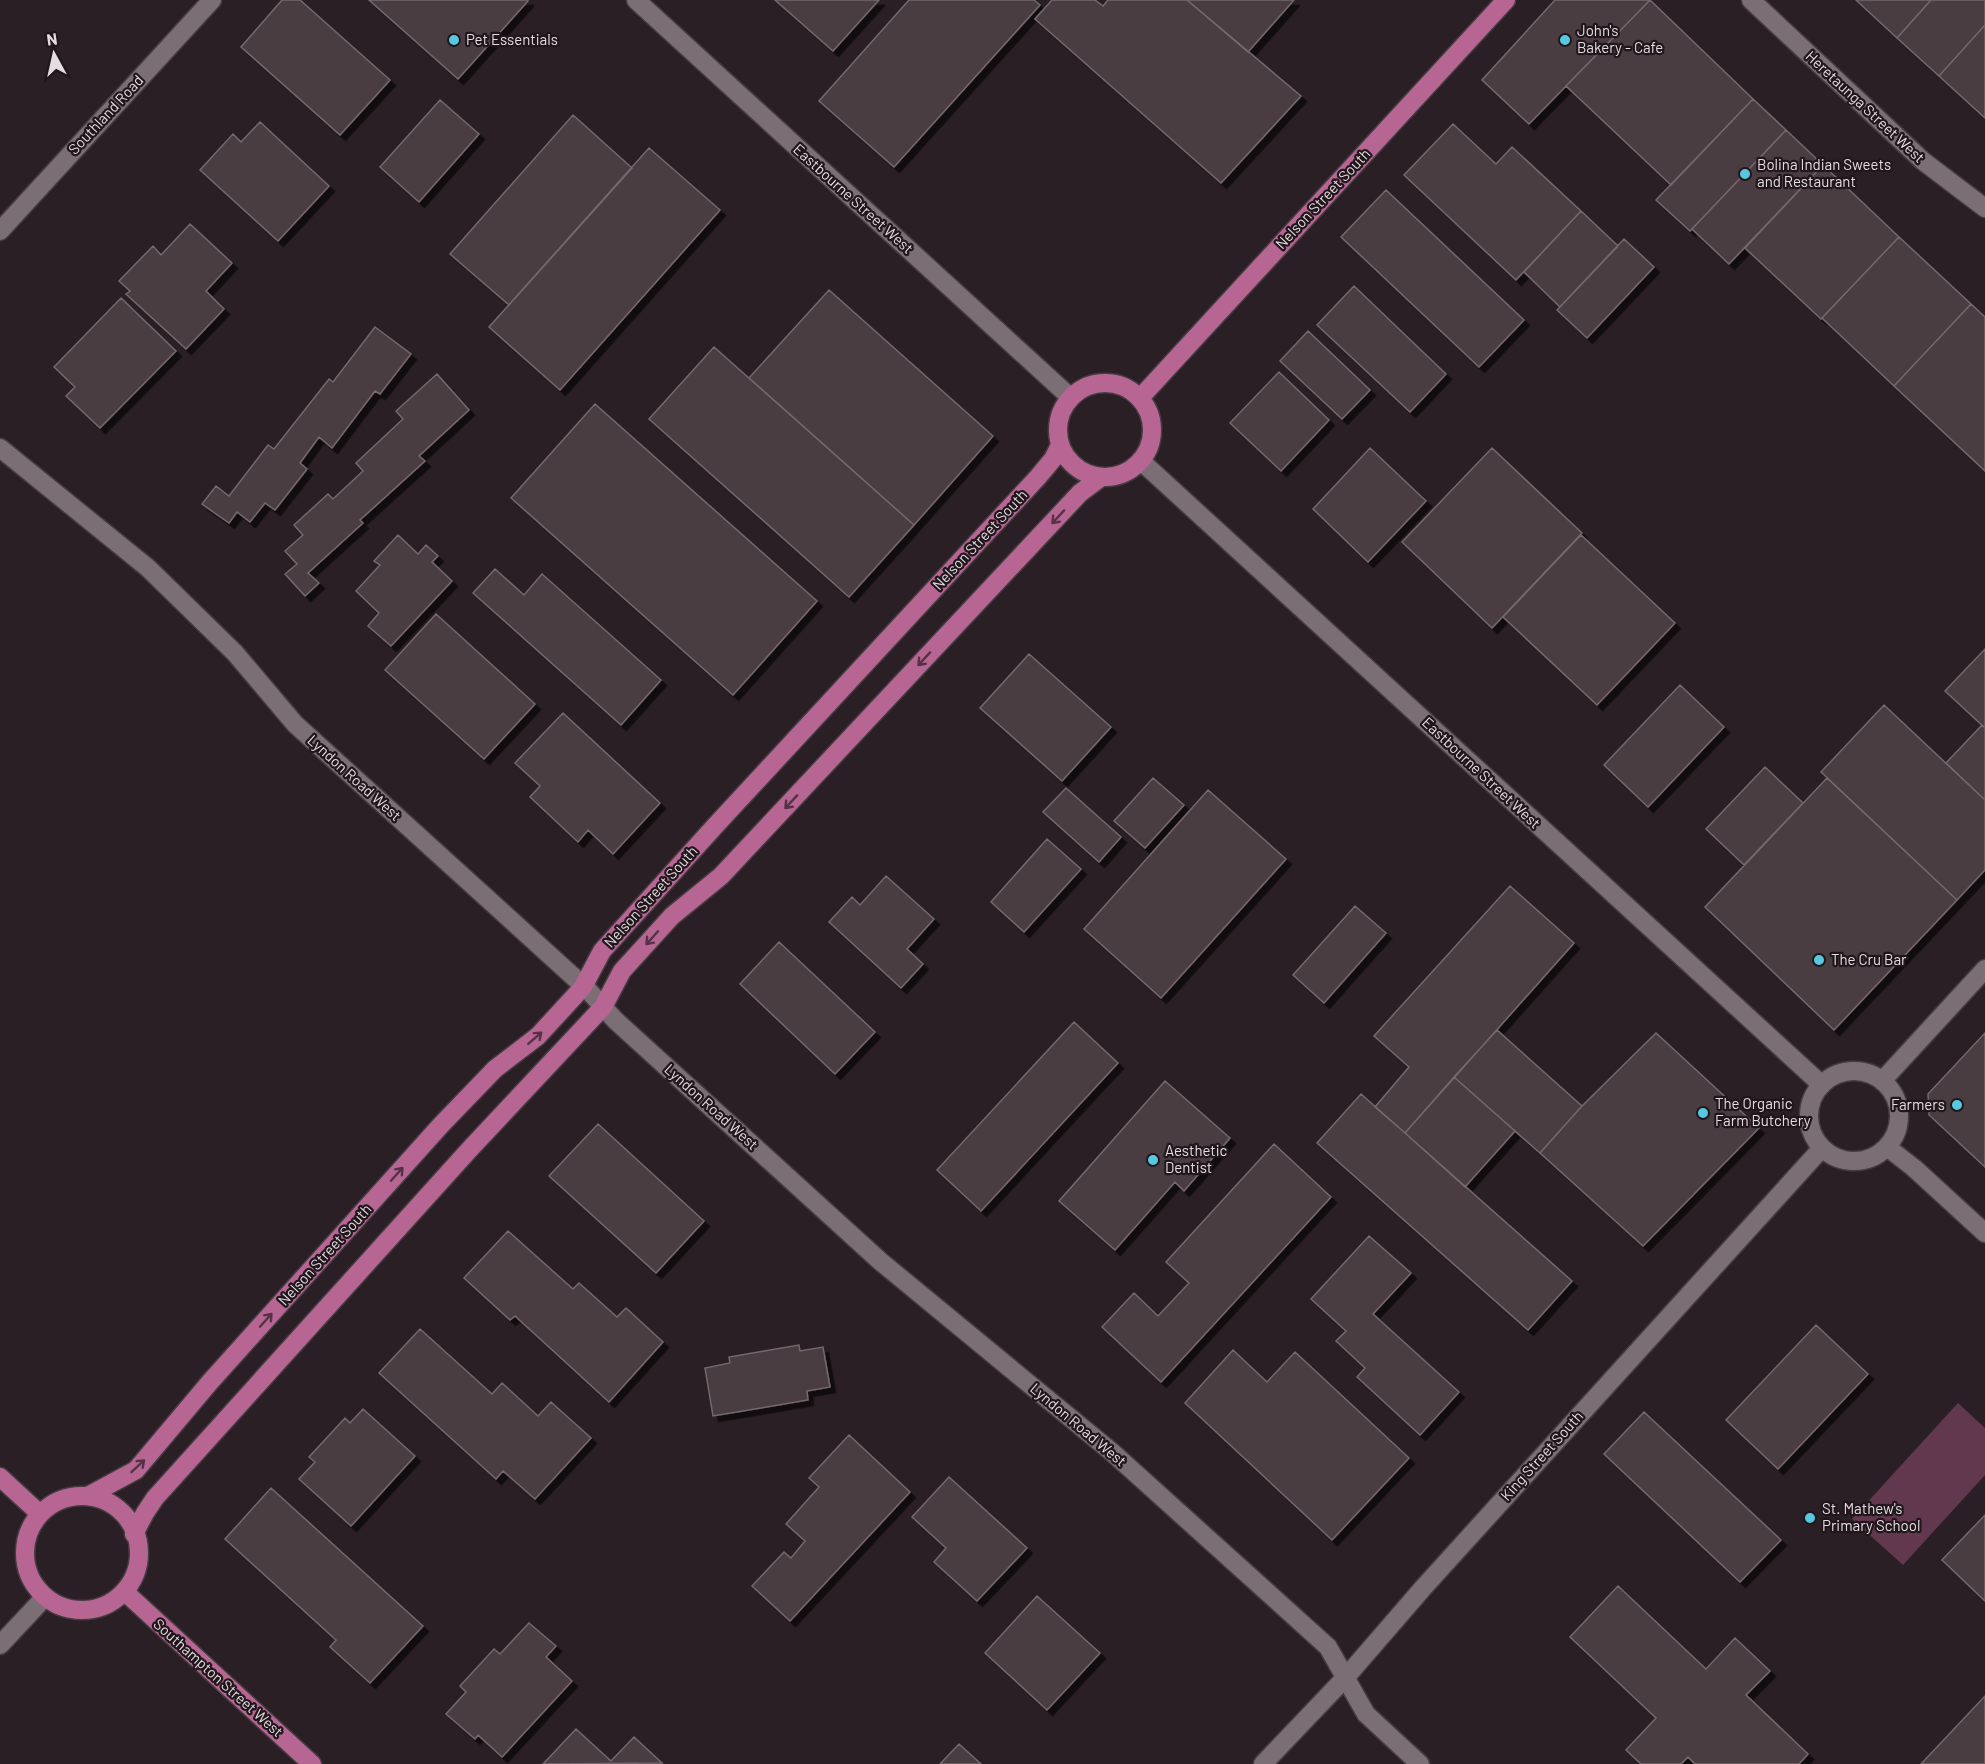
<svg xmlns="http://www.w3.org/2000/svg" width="1985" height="1764" viewBox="0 0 1985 1764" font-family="Barlow,sans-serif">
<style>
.green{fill:#61384e}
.building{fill:#493d43;stroke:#74686e;stroke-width:1.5;filter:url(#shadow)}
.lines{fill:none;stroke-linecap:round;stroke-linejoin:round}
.minor-casing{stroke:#443c40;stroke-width:21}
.major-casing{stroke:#443c40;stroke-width:21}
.minor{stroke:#7b6e74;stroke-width:18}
.major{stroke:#b76694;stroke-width:18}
.oneway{stroke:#553245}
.poi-dot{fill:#56c9e0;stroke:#20161b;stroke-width:2}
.labels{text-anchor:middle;stroke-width:4.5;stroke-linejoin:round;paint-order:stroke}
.poi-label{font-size:15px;fill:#e3dce0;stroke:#20161b;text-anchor:start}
.street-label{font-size:15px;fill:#e3dce0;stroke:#20161b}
</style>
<defs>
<filter id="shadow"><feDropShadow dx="5.5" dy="5.5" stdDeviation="0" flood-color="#0009"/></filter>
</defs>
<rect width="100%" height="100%" fill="#2a1f24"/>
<path class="green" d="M1958,1403L1985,1428V1475L1903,1565L1852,1519Z"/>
<path class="building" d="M282,0H300L390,80L340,135L241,47Z
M369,0H528V1L458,79Z
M775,0H879L833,51Z
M909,0H1034L1040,5L894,167L819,101Z
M1052,0H1095L1103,6L1108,0H1187L1301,96L1221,183L1035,19Z
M1187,0H1294L1248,52Z
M1555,0H1650L1529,124L1482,80Z
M1650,0L1753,99L1671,185L1566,86Z
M1856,0H1931L1897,38Z
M1931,0H1985V25L1939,76L1897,38Z
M1985,25V118L1939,76Z
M1753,99L1786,130L1690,231L1656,200Z
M440,100L479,134L419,202L380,167Z
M573,115L632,168L509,305L450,254Z
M260,122L329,186L278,241L200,170L233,134L241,142Z
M1453,124L1496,164L1512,147L1581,211L1516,280L1404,175Z
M1786,130L1823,165L1729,264L1692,229Z
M649,148L720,210L560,390L489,327Z
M1823,165L1899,237L1821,319L1745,248Z
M1386,190L1524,320L1479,367L1341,237Z
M1581,211L1618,246L1560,307L1524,272Z
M190,224L232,263L206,291L224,309L186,349L126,294L130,291L119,281L153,246L161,255Z
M1899,237L1971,304L1894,386L1822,318Z
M1624,239L1654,267L1587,338L1557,310Z
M1354,286L1446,374L1410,412L1317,325Z
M829,290L993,436L914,525L749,378Z
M121,298L176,351L100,428L66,396L75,387L54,367Z
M1971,304L1985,317V471L1894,386Z
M375,327L411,354L380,394L375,391L332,448L319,437L300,463L307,469L275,510L265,503L250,522L237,512L229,523L202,504L216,486L229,496L268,445L274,449L329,379L333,382Z
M1308,331L1370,390L1342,419L1280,361Z
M714,347L914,525L849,597L649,419Z
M1279,372L1329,420L1281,471L1230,423Z
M437,374L469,410L419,456L425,461L360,520L363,523L308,573L319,583L305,596L285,574L297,564L285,551L303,535L294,525L328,494L333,499L363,471L356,463L403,419L396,411Z
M595,404L817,601L733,695L511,498Z
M1370,448L1426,501L1368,562L1313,509Z
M1492,448L1582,533L1492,628L1402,542Z
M398,535L418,554L426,545L438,556L432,562L452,581L391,646L368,626L379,613L356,591L380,565L374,561Z
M1581,535L1675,623L1597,705L1503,617Z
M495,569L524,595L542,574L661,680L621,725L473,593Z
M436,614L535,704L484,759L385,670Z
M1985,649V728L1945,691Z
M1029,654L1111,727L1062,781L980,708Z
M1680,685L1724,727L1648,807L1604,765Z
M1884,705L1985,800V870L1957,900L1821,772Z
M563,713L660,803L613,854L588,830L578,842L530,797L540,786L515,763Z
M1982,725L1985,728V800L1946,763Z
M1765,767L1803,803L1744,865L1706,829Z
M1153,778L1184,805L1145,848L1114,821Z
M1827,778L1957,900L1834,1030L1705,907Z
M1066,788L1121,837L1099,862L1043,812Z
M1208,790L1286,859L1161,998L1084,929Z
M1047,839L1081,869L1024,932L991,902Z
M886,876L934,919L907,949L923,964L901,988L829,922L852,897L860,905Z
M1510,886L1574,943L1405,1133L1375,1107L1409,1067L1374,1036Z
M1355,906L1386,933L1324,1003L1293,975Z
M779,942L875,1032L835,1074L740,984Z
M1074,1022L1118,1063L981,1211L937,1170Z
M1497,1030L1582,1106L1540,1153L1454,1077Z
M1656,1033L1759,1128L1643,1246L1540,1153L1582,1106Z
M1985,1033V1167L1929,1115L1928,1094Z
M1454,1077L1515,1131L1465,1187L1405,1133Z
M1165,1081L1230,1138L1184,1191L1175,1182L1115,1250L1059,1201Z
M1361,1094L1572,1281L1528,1330L1317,1143Z
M598,1124L704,1221L656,1273L549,1176Z
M1274,1144L1331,1197L1161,1382L1102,1327L1134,1293L1158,1316L1189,1283L1166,1262Z
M508,1231L573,1289L579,1283L617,1317L626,1308L663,1342L609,1402L515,1316L510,1320L464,1278Z
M1369,1236L1411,1273L1373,1314L1459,1392L1420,1435L1357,1377L1365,1368L1336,1341L1346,1331L1311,1299Z
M1816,1325L1868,1374L1778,1469L1726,1420Z
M420,1329L492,1394L502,1383L538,1416L551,1402L591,1438L535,1499L503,1471L496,1479L379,1373Z
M799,1345L800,1351L823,1347L830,1387L807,1391L808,1400L713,1416L705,1368L730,1363L729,1357Z
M1233,1350L1267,1382L1295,1352L1409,1458L1332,1540L1185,1403Z
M363,1409L415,1456L351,1526L299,1479L315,1462L309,1457L345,1418L350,1423Z
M1644,1412L1781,1540L1740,1582L1604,1454Z
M849,1435L910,1492L790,1621L752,1586L784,1552L791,1558L805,1541L786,1524L819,1487L809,1478Z
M949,1477L1027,1548L977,1601L934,1562L946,1548L912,1517Z
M271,1488L423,1626L370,1683L330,1647L336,1640L225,1539Z
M1985,1515V1601L1942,1560Z
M1618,1586L1706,1669L1735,1638L1770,1671L1746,1695L1808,1754L1799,1764H1695L1688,1757L1681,1764H1641L1626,1750L1656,1718L1570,1637Z
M1037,1596L1100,1653L1047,1710L985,1653Z
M529,1623L556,1646L546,1657L572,1681L502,1757L478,1735L475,1739L446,1714L466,1692L460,1686L494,1649L500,1654Z
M1985,1696V1764H1921Z
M576,1729L611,1761L634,1737L662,1763L543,1764Z
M959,1744L981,1764H940Z"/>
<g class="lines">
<g class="minor-casing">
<path id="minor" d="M636,0L1070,397
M1751,0L1923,161L1985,208
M0,231L212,0
M0,448L148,568L235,653L295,724L588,990L615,1020L880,1261L1113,1453L1328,1647L1366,1714L1420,1764
M1141,461L1822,1085
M1809 1116a45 45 0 1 1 90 0a45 45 0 1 1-90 0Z
M1882,1081L1985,969
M1887,1147L1914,1168L1985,1233
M0,1645L44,1598
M1263,1764L1346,1677L1423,1588L1822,1148"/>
</g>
<g class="major-casing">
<path id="major" d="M1058 430a47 47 0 1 1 94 0a47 47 0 1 1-94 0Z
M1140,398L1506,0
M0,1477L39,1513
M25 1553a57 57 0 1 1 114 0a57 57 0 1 1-114 0Z
M88,1496L136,1470L210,1382L441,1125L495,1069L538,1036L583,987L602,951L715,826L1038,477L1053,459L1060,445
M134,1534L145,1513L155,1498L469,1150L603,1007L622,971L672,916L721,876L1080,493L1100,478
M125,1592L312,1764"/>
</g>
<use href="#minor" class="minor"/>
<use href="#major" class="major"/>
</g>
<defs><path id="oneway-shaft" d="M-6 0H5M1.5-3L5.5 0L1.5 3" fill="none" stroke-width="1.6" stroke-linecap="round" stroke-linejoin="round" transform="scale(1.5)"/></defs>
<g class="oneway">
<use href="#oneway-shaft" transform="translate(1058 517) rotate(133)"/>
<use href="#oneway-shaft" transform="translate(924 659) rotate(133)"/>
<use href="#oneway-shaft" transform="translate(791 802) rotate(133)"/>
<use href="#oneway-shaft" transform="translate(652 938) rotate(132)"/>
<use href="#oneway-shaft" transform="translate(535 1038) rotate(-41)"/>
<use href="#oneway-shaft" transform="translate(397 1174) rotate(-48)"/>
<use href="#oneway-shaft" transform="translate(266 1320) rotate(-48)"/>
<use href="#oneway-shaft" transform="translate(138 1466) rotate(-43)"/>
</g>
<g class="poi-dot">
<circle cx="454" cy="40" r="6"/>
<circle cx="1565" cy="40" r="6"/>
<circle cx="1745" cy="174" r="6"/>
<circle cx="1819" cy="960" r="6"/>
<circle cx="1957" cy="1105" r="6"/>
<circle cx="1703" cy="1113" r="6"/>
<circle cx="1153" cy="1160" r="6"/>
<circle cx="1810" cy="1518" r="6"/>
</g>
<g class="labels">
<g class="poi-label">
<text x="1577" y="36">John's<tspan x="1577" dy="17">Bakery - Cafe</tspan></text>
<text x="466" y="45">Pet Essentials</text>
<text x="1757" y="170">Bolina Indian Sweets<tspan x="1757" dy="17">and Restaurant</tspan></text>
<text x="1831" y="965">The Cru Bar</text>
<text x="1715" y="1109">The Organic<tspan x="1715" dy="17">Farm Butchery</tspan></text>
<text x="1945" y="1110" text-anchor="end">Farmers</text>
<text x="1165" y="1156">Aesthetic<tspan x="1165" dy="17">Dentist</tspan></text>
<text x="1822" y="1514">St. Mathew's<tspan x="1822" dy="17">Primary School</tspan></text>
</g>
<g class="street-label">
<text transform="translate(1865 107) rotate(43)" y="5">Heretaunga Street West</text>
<text transform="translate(106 115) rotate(-47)" y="5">Southland Road</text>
<text transform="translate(853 199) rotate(42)" y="5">Eastbourne Street West</text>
<text transform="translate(1323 199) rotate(-47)" y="5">Nelson Street South</text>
<text transform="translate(980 540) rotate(-47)" y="5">Nelson Street South</text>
<text transform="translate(1481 773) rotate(43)" y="5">Eastbourne Street West</text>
<text transform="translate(354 778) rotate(42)" y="5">Lyndon Road West</text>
<text transform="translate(651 897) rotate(-48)" y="5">Nelson Street South</text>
<text transform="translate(711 1107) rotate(42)" y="5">Lyndon Road West</text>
<text transform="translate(325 1255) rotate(-48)" y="5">Nelson Street South</text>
<text transform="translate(1078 1425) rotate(40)" y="5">Lyndon Road West</text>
<text transform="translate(1542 1456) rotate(-48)" y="5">King Street South</text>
<text transform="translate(218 1678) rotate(42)" y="5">Southampton Street West</text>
</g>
</g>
<g transform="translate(54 54) rotate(352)" stroke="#20161b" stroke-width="4.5" paint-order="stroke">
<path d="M0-4.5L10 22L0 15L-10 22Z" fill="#e3dce0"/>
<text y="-9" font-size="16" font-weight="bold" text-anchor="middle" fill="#e3dce0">N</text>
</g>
</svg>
